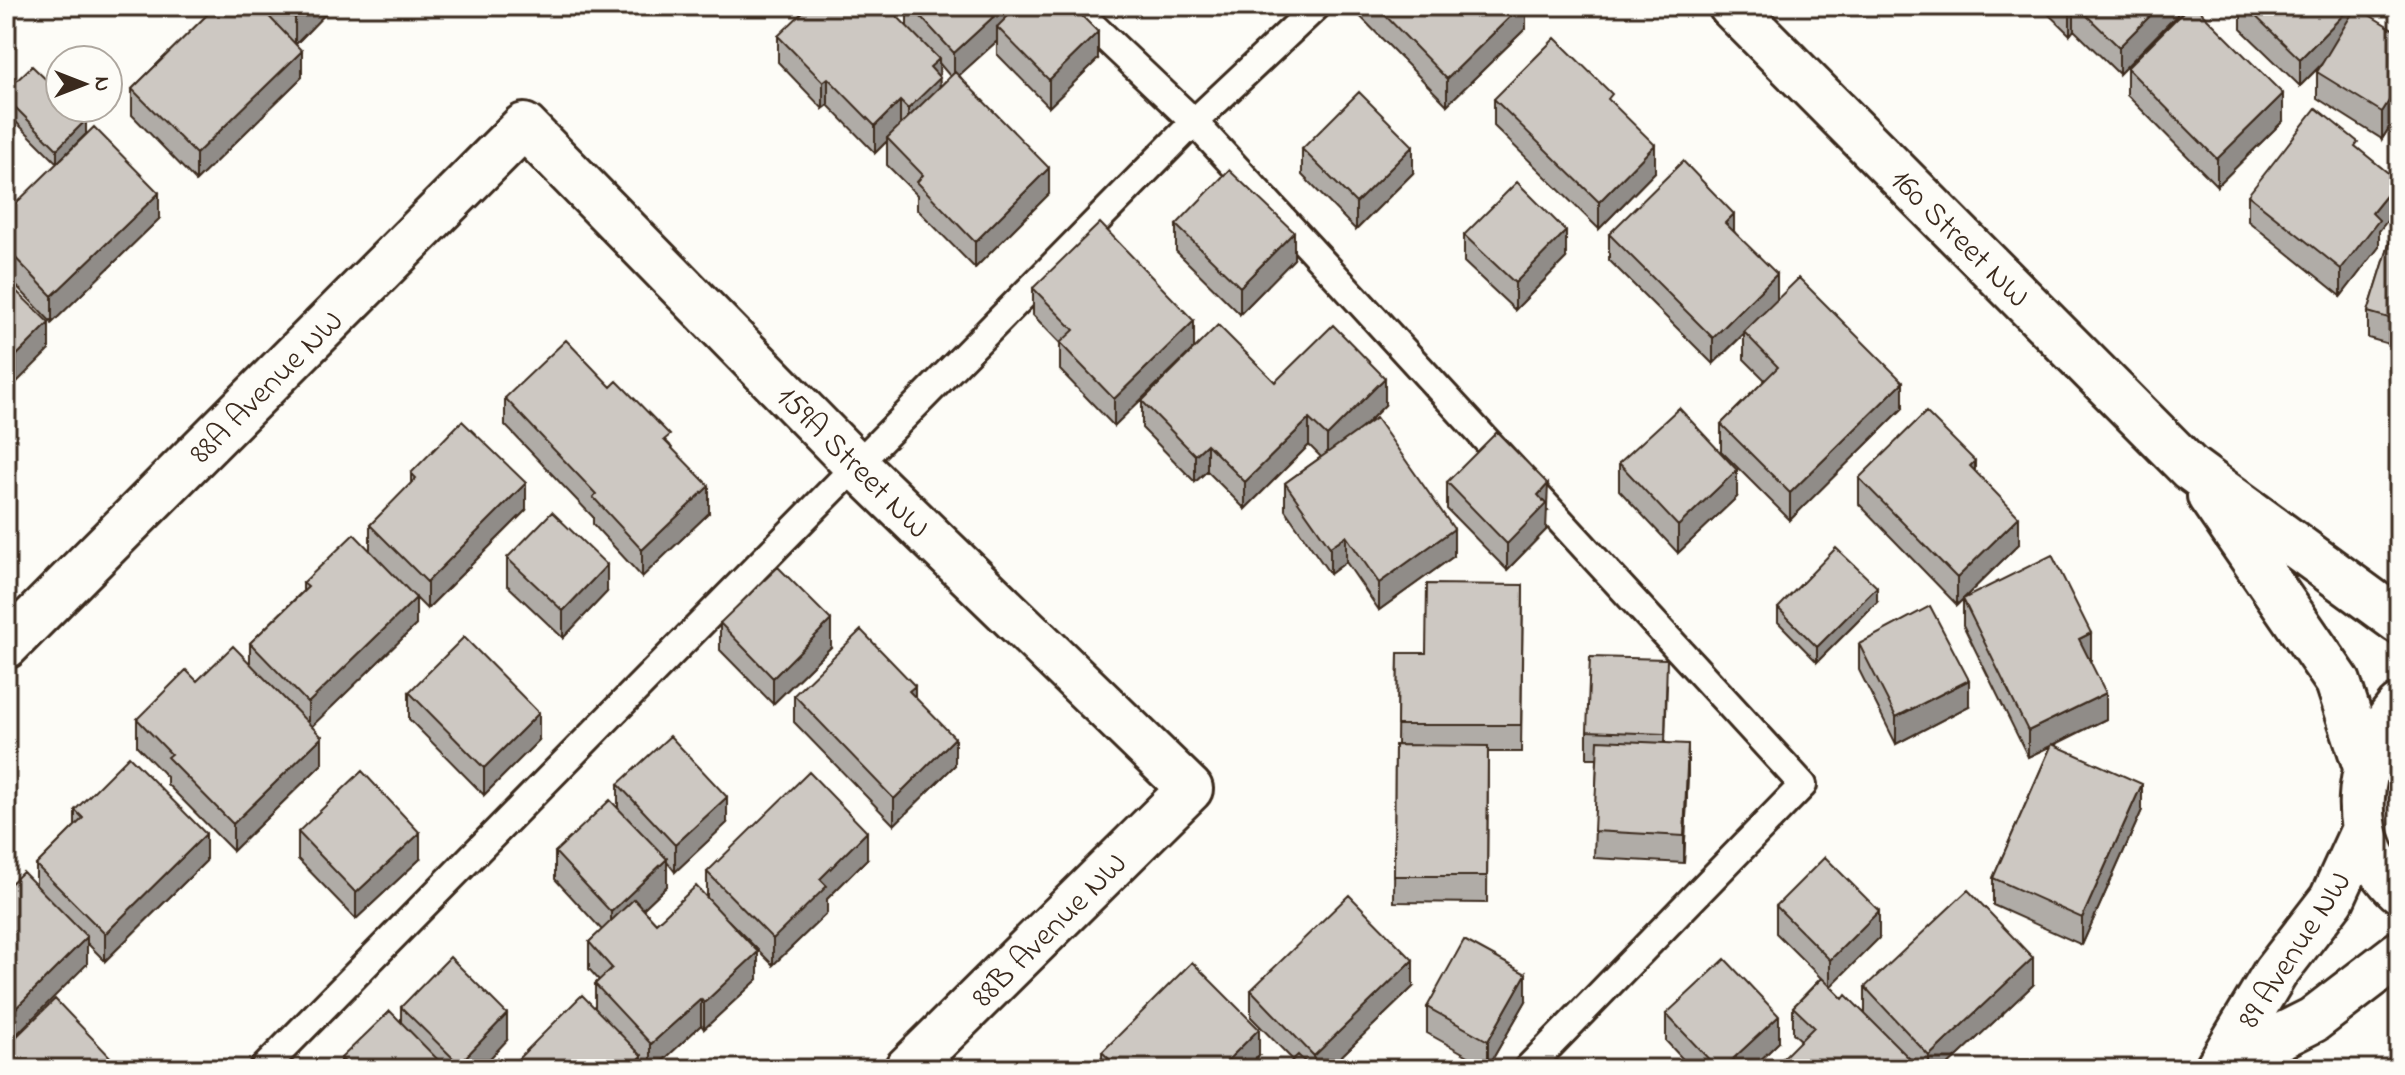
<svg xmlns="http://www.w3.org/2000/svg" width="2405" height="1075" viewBox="0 0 2405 1075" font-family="'Indie Flower',sans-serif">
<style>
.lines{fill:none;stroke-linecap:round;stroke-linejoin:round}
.service-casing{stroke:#3b2a1e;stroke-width:32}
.minor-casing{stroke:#3b2a1e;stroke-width:50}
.tertiary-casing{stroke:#3b2a1e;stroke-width:50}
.service{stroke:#fdfcf7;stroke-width:26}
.minor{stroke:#fdfcf7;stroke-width:44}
.tertiary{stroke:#fdfcf7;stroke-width:44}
.wall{fill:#b0aca7;stroke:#3b2a1e;stroke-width:2;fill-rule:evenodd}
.shaded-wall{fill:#908c88;stroke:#3b2a1e;stroke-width:2}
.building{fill:#cdc8c2;stroke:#3b2a1e;stroke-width:2}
.labels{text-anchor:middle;stroke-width:7;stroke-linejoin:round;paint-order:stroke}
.street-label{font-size:32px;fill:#3b2a1e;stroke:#fdfcf7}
</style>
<rect width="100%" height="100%" fill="#fdfcf7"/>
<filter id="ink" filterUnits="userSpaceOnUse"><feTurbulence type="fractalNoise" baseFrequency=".0125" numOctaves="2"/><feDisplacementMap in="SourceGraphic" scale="16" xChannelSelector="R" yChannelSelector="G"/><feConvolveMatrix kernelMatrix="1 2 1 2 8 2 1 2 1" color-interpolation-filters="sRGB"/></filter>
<g filter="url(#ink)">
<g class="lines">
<g class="service-casing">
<path id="service" d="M1072,6L1194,122L1803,785L1527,1069
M263,1069L1194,122L1317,6"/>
</g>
<g class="minor-casing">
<path id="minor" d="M6,646L524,126L857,466L1190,789L907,1069"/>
</g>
<g class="tertiary-casing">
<path id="tertiary" d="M1731,6L2190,468L2399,621
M2210,496L2338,682L2365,764
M2399,707C2355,759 2344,839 2399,890
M2219,1067L2313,1020L2399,954
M2217,1069L2275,973L2332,899L2364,829"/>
</g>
<use href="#service" class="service"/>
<use href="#minor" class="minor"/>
<use href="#tertiary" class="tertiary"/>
</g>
<path class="wall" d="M131,6H147L139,14Z
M216,6H333L296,44L302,77L196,181L132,115V89Z
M907,6H1007V17L1098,59L1049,107L997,54V41L959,75L1049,194L975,268L917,209V195L887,165V141L875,153L828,105L823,109L778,62V36L907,26ZM939,63L950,76L940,87L939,76Z
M1352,6H1526V28L1447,105L1352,8Z
M2040,6H2195L2283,121L2217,186L2127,95V68L2178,16L2177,15L2119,74L2074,30L2070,35Z
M2241,6H2357V8L2399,33V112L2382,139L2317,98V72L2321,65L2300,86L2241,29Z
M6,91L60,93L57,163L6,112Z
M1494,99L1612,103L1655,172L1599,229L1494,126Z
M1302,149L1413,173L1356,230L1302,175Z
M2358,149L2398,207L2379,231V247L2341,296L2248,221V195Z
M6,213L159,219L52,323L6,275Z
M2399,213V347L2368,338V312Z
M1176,225L1294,259L1240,314L1176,251Z
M1734,231L1777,300L1903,408L1790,520L1721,451V424L1765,380L1744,359V334L1713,364L1609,260V234Z
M1464,235L1566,258L1515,310L1464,262Z
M1033,288L1194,348L1114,426L1060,370V343L1033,315Z
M1275,382L1385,405L1361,429L1454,556L1379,610L1346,562L1330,574L1285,510V483L1321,457L1309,445L1245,509L1207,471L1195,482L1142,428V401Z
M611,387L670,445L709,513L642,577L593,524V517L505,425V398Z
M1619,463L1737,497L1678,553L1619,490Z
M1975,472L2019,544L1963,599L2091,660H2090L2106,719L2054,745L2142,810L2082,945L1993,905V878L2051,746L2028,757L1963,625V599L1957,605L1859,504V478Z
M411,473L526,510L427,609L416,598V625L312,726L322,764L233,851L167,784V777L137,746V719L197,681L250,663V643L303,591V583L370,551V525L411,484Z
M1447,482L1548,511L1546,512V530L1507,570L1447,509Z
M507,558L607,592L563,638L507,585Z
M1523,585L1521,752H1488L1487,903L1394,902L1395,745H1397L1398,653H1426Z
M1877,602L1817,662L1778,622V608Z
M720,623L831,647L773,704L720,650Z
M1859,644L1969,706L1896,744L1859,670Z
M1667,685L1665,743L1688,771L1684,863L1594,858L1597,758H1587V731Z
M409,692L539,740L484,795L409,719Z
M794,695L915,697L955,765L894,825L794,722Z
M618,784L727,823L675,872L667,862V886L643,909L656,923L707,897V872L867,859L827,899V913L773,965L728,920L758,979L704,1029L701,1025L654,1069H649L642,1062V1069L595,1008V984L599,980L589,969V942L602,930L555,879V852L618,809Z
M75,810L206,861L105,961L87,943V964L36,885V865L75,826Z
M298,832L420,859L356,919L298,859Z
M1776,906L1879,938L1830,986L1843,999L1865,1013V987L2033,985L1944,1069H1916L1911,1063V1069L1801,1040L1793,1033V1007L1821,978L1776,933Z
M1413,987L1328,1069H1283L1293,1060L1251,1017V990Z
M1526,1001L1488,1067L1427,1033V1007Z
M401,1007L507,1040L480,1069H341V1058L401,1022Z
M1666,1014L1779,1042L1751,1069H1692L1666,1041Z
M1102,1052L1259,1056L1246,1069H1102Z"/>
<path class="shaded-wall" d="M139,6H147L139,14Z
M306,6H333L295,45V18Z
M1005,6H1007V32L997,27V41L954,80V53Z
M1521,6H1526V28L1447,105V79Z
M2072,6H2074V30L2070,35V8Z
M2160,6H2177V15L2119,74V47Z
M2181,6H2193L2181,19Z
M2352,6H2357V28L2300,86V59Z
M1098,32V59L1049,107V80Z
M302,51V77L196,181V154Z
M939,59L940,104L908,136V109L930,67Z
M828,78V105L823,109V82Z
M2399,85V112L2382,139V112Z
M2283,94V121L2217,186V159Z
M900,101V128L887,138V141L875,153V126Z
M86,120V134L57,163V149Z
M1655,145V172L1599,229V202Z
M1413,146V173L1356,230V203Z
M1049,168V194L975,268V242Z
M2398,181V207L2379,231V247L2341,296V269L2372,213Z
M159,193V219L52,323V296Z
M1734,214V241L1725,223Z
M1566,231V258L1515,310V283Z
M1294,232V259L1240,314V287Z
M1777,274V301L1713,364V338Z
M1194,321V348L1114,426V399Z
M49,323V350L6,393V366Z
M1385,378V405L1327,463V436Z
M1903,382V408L1790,520V493Z
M1309,419V445L1245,509V482Z
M1207,444V471L1195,482V455Z
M1975,461V488L1970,466Z
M1737,470V497L1678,553V526Z
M526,483V510L427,609V582Z
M1548,484L1546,530L1507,570V544L1538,495Z
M709,486V513L642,577V550Z
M2019,517V544L1957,605V578Z
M1454,529V556L1379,610V583Z
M1346,536V562L1330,574V547Z
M607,565V592L563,638V611Z
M1877,587V602L1817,662V647Z
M416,598V625L308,730V703Z
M831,620V647L773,704V678Z
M2091,633V660L2079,666V639Z
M1969,680V706L1896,744V717Z
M915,686V712L909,691Z
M2106,693V719L2028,757V731Z
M539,713V740L484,795V768Z
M322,737V764L233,851V824Z
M955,738V765L894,825V799Z
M1688,744V771L1684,863V836Z
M2142,784V810L2082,945V918Z
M727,797V823L675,872V845Z
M867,832V859L827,899V913L773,965V939L820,879Z
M420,833V859L356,919V893Z
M206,834V861L105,961V934Z
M667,859V886L611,939V912Z
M1879,911V938L1830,987V960Z
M87,937V964L6,1045V1018Z
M758,952V979L704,1029V1003Z
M2033,958V985L1944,1069H1929V1056Z
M1413,960V987L1328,1069H1314V1056Z
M1526,974V1001L1488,1067V1041Z
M701,999V1025L654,1069H651V1044Z
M507,1014V1040L480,1069H459V1064Z
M1779,1016V1042L1751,1069H1722Z
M1259,1029V1056L1246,1069H1219Z
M642,1056V1069H629Z
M1911,1060V1069H1901Z"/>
<path class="building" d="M216,6H259L302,51L196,154L132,89Z
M283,6H306L295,18Z
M809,6H887L939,59L930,67L940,78L908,109L900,101L875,126L828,78L823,82L778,36Z
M911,6H1005L954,53Z
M1018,6H1072L1098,32L1049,80L997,27Z
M1376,6H1521L1447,79Z
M2077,6H2160L2119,47Z
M2189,6H2195L2283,94L2217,159L2127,68Z
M2245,6H2352L2300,59Z
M2356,7L2399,33V85L2382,112L2317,72Z
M1555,38L1612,94L1608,99L1655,145L1599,202L1494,99Z
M32,66L60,93V108H74L86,120L57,149L6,98V91Z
M955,72L1049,168L975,242L917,182L923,175L887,138Z
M1359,92L1413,146L1356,203L1302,149Z
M2316,108L2358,142L2355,146L2398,181L2372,213L2379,220L2341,269L2248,195Z
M94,127L159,193L52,296L6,248V213Z
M1683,161L1734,214L1725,223L1777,274L1713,338L1609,234Z
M1229,170L1294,232L1240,287L1176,225Z
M1517,182L1566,231L1515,283L1464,235Z
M2399,213V321L2368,312Z
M1100,223L1194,321L1114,399L1060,343L1074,330L1033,288Z
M1799,278L1903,382L1790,493L1721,424L1778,367L1744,332Z
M6,281L49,323L6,366Z
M1218,325L1275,382L1333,325L1385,378L1327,436L1309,419L1245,482L1207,444L1195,455L1142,401Z
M566,340L611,387L617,381L670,435L664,440L709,486L642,550L593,497L596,494L505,398Z
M1679,408L1737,470L1678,526L1619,463Z
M1926,412L1975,461L1970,466L2019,517L1957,578L1859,478Z
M1376,418L1454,529L1379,583L1346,536L1330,547L1285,483Z
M462,421L526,483L427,582L370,525L416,478L411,473Z
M1497,432L1548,484L1538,495L1546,504L1507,544L1447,482Z
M552,512L607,565L563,611L507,558Z
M354,534L416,598L308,703L250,643L308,587L303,583Z
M1836,548L1877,587L1817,647L1778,608Z
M2052,555L2091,633L2079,639L2106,693L2028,731L1963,599Z
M778,567L831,620L773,678L720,623Z
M1427,584L1523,585L1521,725H1397L1398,653H1426Z
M1930,606L1969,680L1896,717L1859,644Z
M861,630L915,686L909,691L955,738L894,799L794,695Z
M464,637L539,713L484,768L409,692Z
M233,646L322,737L233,824L167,757L171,754L137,719L186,670L197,681Z
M1590,657L1667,659L1665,734L1587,731Z
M670,736L727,797L675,845L618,784Z
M1598,740L1688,744L1684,836L1594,831Z
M2052,744L2142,784L2082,918L1993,878Z
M1395,745L1488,746L1487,876H1394Z
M129,756L206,834L105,934L36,865L83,818L75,810Z
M362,771L420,833L356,893L298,832Z
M809,772L867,832L820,879L827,886L773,939L707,872Z
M610,800L667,859L611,912L555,852Z
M1825,857L1879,911L1830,960L1776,906Z
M23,872L87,937L6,1018V888Z
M696,886L758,952L704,1003L701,999L651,1044L595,984L612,968L589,942L634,899L656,923Z
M1968,890L2033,958L1929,1056L1865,987Z
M1349,895L1413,960L1314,1056L1251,990Z
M1464,940L1526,974L1488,1041L1427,1007Z
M450,957L507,1014L459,1064L401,1007Z
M1725,959L1779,1016L1722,1069H1718L1666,1014Z
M1192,962L1259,1029L1219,1069H1119L1102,1052Z
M1822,978L1843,999L1846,995L1911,1060L1901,1069H1772L1814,1027L1793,1007Z
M582,995L642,1056L629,1069H508Z
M55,999L115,1062L108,1069H11L6,1064V1047Z
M390,1011L446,1068L445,1069H351L341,1058Z
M1298,1055L1312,1069H1283Z"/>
</g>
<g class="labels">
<g class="street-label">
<text transform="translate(1961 237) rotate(45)" y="11">160 Street NW</text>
<text transform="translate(265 386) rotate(-45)" y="11">88A Avenue NW</text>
<text transform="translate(854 461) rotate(45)" y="11">159A Street NW</text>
<text transform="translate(1048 929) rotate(-45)" y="11">88B Avenue NW</text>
<text transform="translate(2293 949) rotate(-57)" y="11">89 Avenue NW</text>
</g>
</g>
<rect width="2405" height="1075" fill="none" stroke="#fdfcf7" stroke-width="32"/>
<rect x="16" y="16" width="2373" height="1043" fill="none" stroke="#3b2a1e" stroke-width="3" filter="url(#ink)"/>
<g transform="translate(84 84) rotate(90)"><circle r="38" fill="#fdfcf7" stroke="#afa8a0" stroke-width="2"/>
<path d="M0-6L14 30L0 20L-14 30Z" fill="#3b2a1e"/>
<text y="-12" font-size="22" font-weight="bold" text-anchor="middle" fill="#3b2a1e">N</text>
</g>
</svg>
